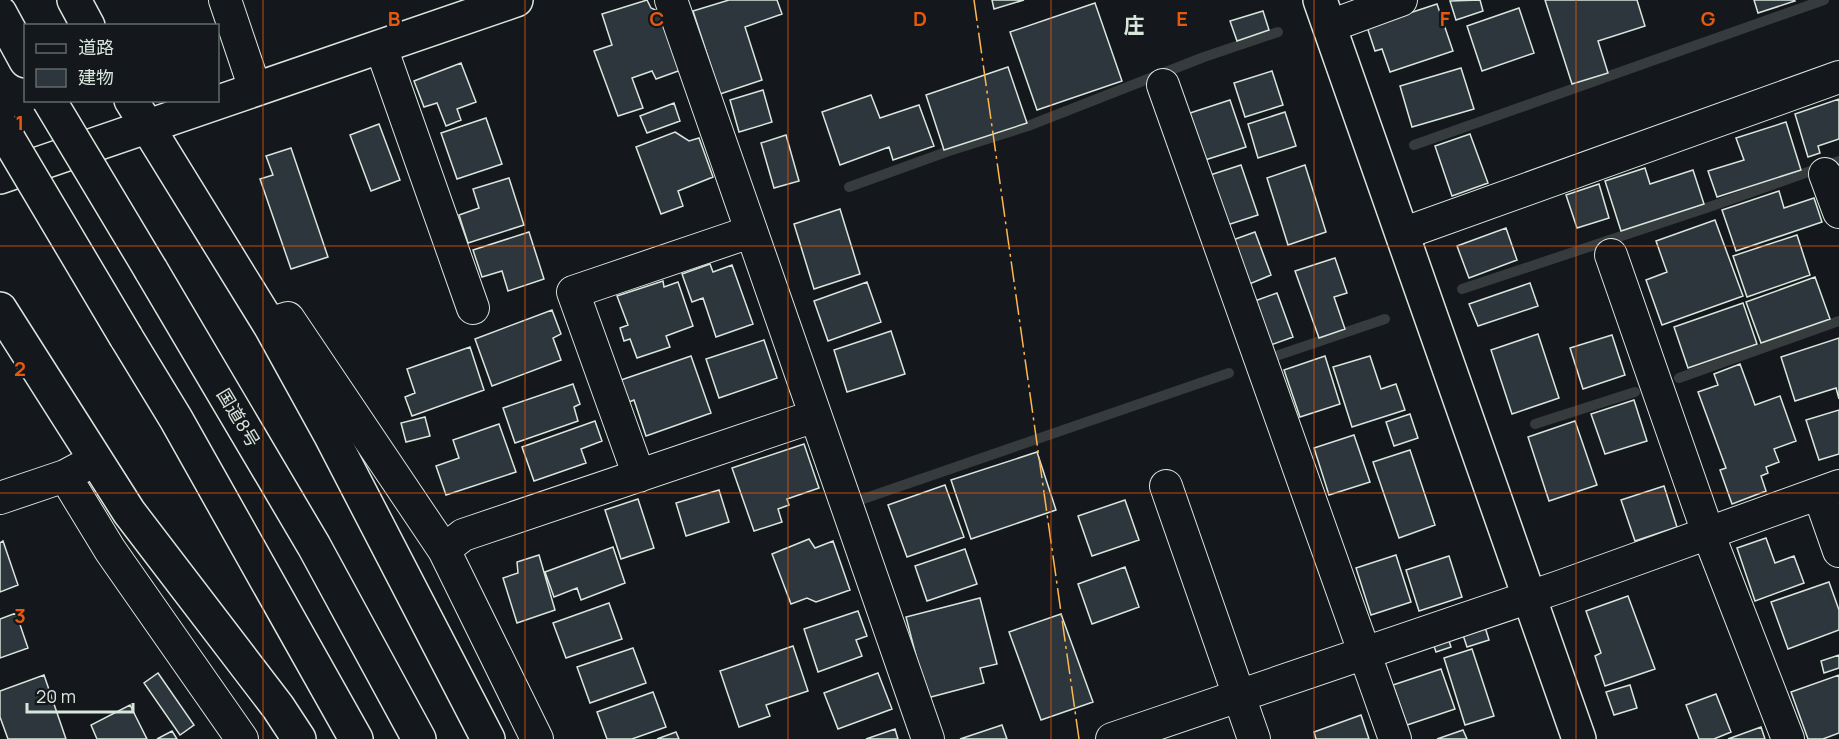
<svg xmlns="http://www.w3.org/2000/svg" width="1839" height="739" viewBox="0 0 1839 739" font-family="Manrope,'Noto Sans JP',sans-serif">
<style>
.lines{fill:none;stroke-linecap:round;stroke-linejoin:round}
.stream{stroke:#363b3e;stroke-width:10}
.building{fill:#2c363c;stroke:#d8e6dc;stroke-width:1.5}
.street-casing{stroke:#d8e6dc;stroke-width:34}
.secondary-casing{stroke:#d8e6dc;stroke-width:36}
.highway-casing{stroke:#d8e6dc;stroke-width:36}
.street{stroke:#14181c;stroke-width:32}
.secondary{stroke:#14181c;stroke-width:33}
.highway{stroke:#14181c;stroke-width:33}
.highway-bridge-casing{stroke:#d8e6dc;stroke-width:36;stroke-linecap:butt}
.highway-bridge{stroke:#14181c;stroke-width:33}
.power{stroke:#ffb74d;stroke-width:1.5;stroke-dasharray:21 4.5 3 4.5;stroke-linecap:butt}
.grid{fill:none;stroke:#e8590c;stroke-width:1.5;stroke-opacity:0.55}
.labels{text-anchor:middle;stroke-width:4.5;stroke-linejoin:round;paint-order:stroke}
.street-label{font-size:18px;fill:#d8e6dc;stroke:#14181c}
.quarter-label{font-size:21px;font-weight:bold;fill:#d8e6dc;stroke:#14181c}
.grid-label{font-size:20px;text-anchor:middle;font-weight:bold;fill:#e8590c;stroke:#14181c;stroke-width:4.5;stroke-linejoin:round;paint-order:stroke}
</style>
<rect width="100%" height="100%" fill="#14181c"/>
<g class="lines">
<path class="stream" d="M1414,145L1824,0
M849,187L949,151L1028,126L1204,57L1278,32
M1462,289L1715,205L1839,161
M1273,357L1385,319
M1679,378L1839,321
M1535,424L1635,392
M863,499L1229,373"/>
</g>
<path class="building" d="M647,0L651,8L660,12L681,70L656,79L652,71L632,78L643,108L618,116L594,51L612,45L602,14Z
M729,0H777L782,14L745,27L762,80L720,94L693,11Z
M992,0H1024L994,9Z
M1480,0L1483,11L1456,20L1450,1Z
M1545,0H1637L1645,26L1598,41L1608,73L1572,84Z
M1754,0H1794L1795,1L1758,13Z
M1095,3L1122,81L1037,110L1010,32Z
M1437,4L1453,51L1390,72L1382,49L1375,51L1367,27Z
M1519,8L1534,53L1482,71L1467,26Z
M1263,11L1269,30L1237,41L1230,21Z
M461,63L476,102L457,109L461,120L446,126L437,103L424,107L414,81Z
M1008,67L1027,123L944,150L926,95Z
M1461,68L1474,109L1412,127L1400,86Z
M1272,71L1283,105L1245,117L1234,83Z
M763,90L772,122L739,132L730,100Z
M871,95L880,118L919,105L934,146L893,160L889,147L840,165L822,112Z
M1839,99V139L1818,146L1820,153L1808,157L1795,114Z
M1230,100L1246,147L1205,160L1190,113Z
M674,103L680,121L647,133L640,116Z
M1285,112L1296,146L1258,158L1248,124Z
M486,118L502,164L457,179L441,133Z
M1786,122L1801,170L1717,197L1708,171L1744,160L1736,138Z
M379,124L400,180L371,191L350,135Z
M675,132L689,141L699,138L713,177L678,191L683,206L661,214L636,147Z
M1470,134L1488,183L1452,196L1435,146Z
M786,135L799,181L774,188L761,143Z
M291,148L328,257L291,269L260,179L273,175L266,156Z
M1241,165L1258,215L1221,227L1204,177Z
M1305,165L1326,232L1288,245L1267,178Z
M1645,168L1650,184L1693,170L1704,204L1621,231L1605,181Z
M509,178L524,225L468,243L459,215L479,208L473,189Z
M1599,184L1609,218L1577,228L1566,195Z
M1779,191L1784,208L1814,198L1822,222L1736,251L1722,210Z
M840,209L860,274L814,289L794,224Z
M1715,220L1743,296L1662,325L1646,280L1667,272L1656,241Z
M1506,228L1517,260L1469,278L1457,246Z
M529,232L544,279L508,291L502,271L482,277L473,250Z
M1255,232L1271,275L1247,285L1230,241Z
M1797,235L1810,275L1747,297L1733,256Z
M1335,258L1347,293L1334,297L1345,329L1319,338L1295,271Z
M710,264L713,272L732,265L753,324L716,337L703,298L692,302L682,274Z
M1815,277L1830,319L1761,343L1746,302Z
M663,281L664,287L678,282L693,326L666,336L670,347L637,358L630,339L624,341L620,328L628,325L617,296Z
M867,282L881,322L828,341L814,301Z
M1530,283L1538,306L1478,326L1469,304Z
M1277,293L1293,337L1268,346L1252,302Z
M1743,303L1757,344L1688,368L1674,327Z
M552,310L561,334L553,338L561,360L492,386L475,339Z
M891,331L905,374L847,392L834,350Z
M1538,334L1559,398L1512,414L1491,350Z
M1612,335L1625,375L1583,389L1570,348Z
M1839,338V399L1836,388L1795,401L1781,357Z
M764,340L777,378L719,398L706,359Z
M470,347L484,390L412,416L405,397L415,393L407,369Z
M691,356L711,413L646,436L634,400L629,402L621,380Z
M1325,356L1340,404L1300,417L1284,370Z
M1370,356L1381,389L1396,384L1405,410L1352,427L1333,367Z
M1740,364L1755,405L1780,396L1796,441L1774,449L1779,462L1766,467L1768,473L1761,476L1766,491L1732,504L1720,470L1726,468L1698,392L1718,385L1714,374Z
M573,384L580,404L574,407L578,421L515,443L503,408Z
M1634,400L1647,441L1605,454L1591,414Z
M1839,410V454L1819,460L1806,420Z
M1410,414L1418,438L1394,446L1386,422Z
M425,417L430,436L406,442L401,423Z
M595,421L602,441L581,449L586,463L534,481L522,447Z
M1575,421L1597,485L1549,501L1528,437Z
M499,424L516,472L446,495L436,466L459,458L453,440Z
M1354,435L1370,482L1329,495L1314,448Z
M804,444L819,488L787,499L789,505L778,509L782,522L754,531L732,468Z
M1410,450L1435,525L1399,538L1373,462Z
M1037,452L1056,510L971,539L951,480Z
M945,485L964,537L907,557L888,505Z
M1664,486L1677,527L1635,541L1621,500Z
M719,490L729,522L686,536L676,503Z
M638,499L654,548L621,559L605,510Z
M1125,500L1139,540L1092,556L1078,516Z
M1766,538L1775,563L1794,556L1804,583L1755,601L1737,548Z
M809,539L815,548L833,541L850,590L816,602L807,598L791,604L772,554Z
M3,541L18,585L0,592V543Z
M613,547L625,583L581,600L577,588L554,597L545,572Z
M965,549L977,584L927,601L915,566Z
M539,555L555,610L517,623L503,578L518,573L517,562Z
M1396,555L1411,602L1371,615L1356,568Z
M1449,556L1462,597L1419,611L1406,570Z
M1125,567L1139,607L1092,624L1078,584Z
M1829,582L1839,610V630L1788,649L1771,602Z
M1628,596L1655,669L1605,686L1595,656L1601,653L1586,611Z
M980,598L997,664L980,668L984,683L927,698L906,617Z
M609,603L622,639L566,658L553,623Z
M858,611L867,636L856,640L862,656L818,672L804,629Z
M16,613L28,648L0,658V619Z
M1061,614L1093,702L1041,720L1009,632Z
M1485,627L1489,640L1467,647L1463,635Z
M1448,638L1451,647L1436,652L1433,643Z
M793,646L808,691L766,705L770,716L739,727L720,671Z
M633,648L646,683L590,703L577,667Z
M1472,649L1494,716L1465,725L1444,658Z
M1839,655V668L1824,673L1821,661Z
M1441,669L1455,709L1407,725L1393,685Z
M158,673L194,725L180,735L144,683Z
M878,673L892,709L838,729L824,693Z
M44,675L66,739H8L0,717V691Z
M1839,675V733L1823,739H1808L1791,692Z
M1630,685L1637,708L1614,715L1606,692Z
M653,692L666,727L632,739H607L597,712Z
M1716,694L1731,732L1714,739H1699L1686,705Z
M130,705L147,739H97L91,725Z
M1361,715L1369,739H1316L1314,732Z
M1002,725L1007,739H960Z
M1761,727L1765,739H1728Z
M895,729L898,739H866Z
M1463,730L1467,739H1437Z
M172,731L177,739H157Z
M676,732L679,739H657Z"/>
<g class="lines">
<g class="street-casing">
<path id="street" d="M225,0L255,89
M671,0L928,739
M1330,26L1401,0
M381,47L473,308
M1163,85L1395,739
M1825,174L1839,212
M1402,234L1839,77
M1611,255L1708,533L1788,739
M269,324L288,318L444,550L537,739
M95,460L65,476L110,550L242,739
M639,476L573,292L750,232
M1166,486L1254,739
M1819,494L1839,551
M0,498L65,476
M444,550L463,535L815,416
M1112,739L1559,587L1839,486"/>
</g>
<g class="secondary-casing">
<path id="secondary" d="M1320,0L1579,739
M0,177L516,0"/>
</g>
<g class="highway-casing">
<path id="highway" d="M74,0L88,26
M0,13L26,61
M131,100L271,327L330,434L488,739
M151,270L314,546L419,739
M0,309L129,512L278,707L299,739
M126,337L176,419L356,739"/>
</g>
<use href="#street" class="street"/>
<use href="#secondary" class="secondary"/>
<use href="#highway" class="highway"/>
<g class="highway-bridge-casing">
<path id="highway-bridge" d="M49,100L151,270
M0,125L126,337"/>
</g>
<use href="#highway-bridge" class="highway-bridge"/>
<path class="power" d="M974,0L1079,739"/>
</g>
<path class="grid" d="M263,0V739M525,0V739M788,0V739M1051,0V739M1314,0V739M1576,0V739M0,246H1839M0,493H1839"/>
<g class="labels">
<g class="street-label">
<text transform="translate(238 418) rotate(59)" y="6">国道8号</text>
</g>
<g class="quarter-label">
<text x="1134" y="33">庄</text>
</g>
</g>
<g class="grid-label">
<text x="394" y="26">B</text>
<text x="657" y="26">C</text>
<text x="920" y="26">D</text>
<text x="1182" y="26">E</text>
<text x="1445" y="26">F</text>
<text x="1708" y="26">G</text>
<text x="20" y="130">1</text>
<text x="20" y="376">2</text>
<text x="20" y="623">3</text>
</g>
<rect x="24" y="24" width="195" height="78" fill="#14181c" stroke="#626a69" stroke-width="1.5"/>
<rect x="36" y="44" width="30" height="9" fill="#14181c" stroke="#626a69" stroke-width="1.5"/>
<text x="78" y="54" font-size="18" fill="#d8e6dc">道路</text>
<rect x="36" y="69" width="30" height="18" fill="#2c363c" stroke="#626a69" stroke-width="1.5"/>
<text x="78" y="84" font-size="18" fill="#d8e6dc">建物</text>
<path d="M27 703v9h106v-9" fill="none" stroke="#d8e6dc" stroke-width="3"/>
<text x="36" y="703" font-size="18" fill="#d8e6dc" stroke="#14181c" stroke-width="4.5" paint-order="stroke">20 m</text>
</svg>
